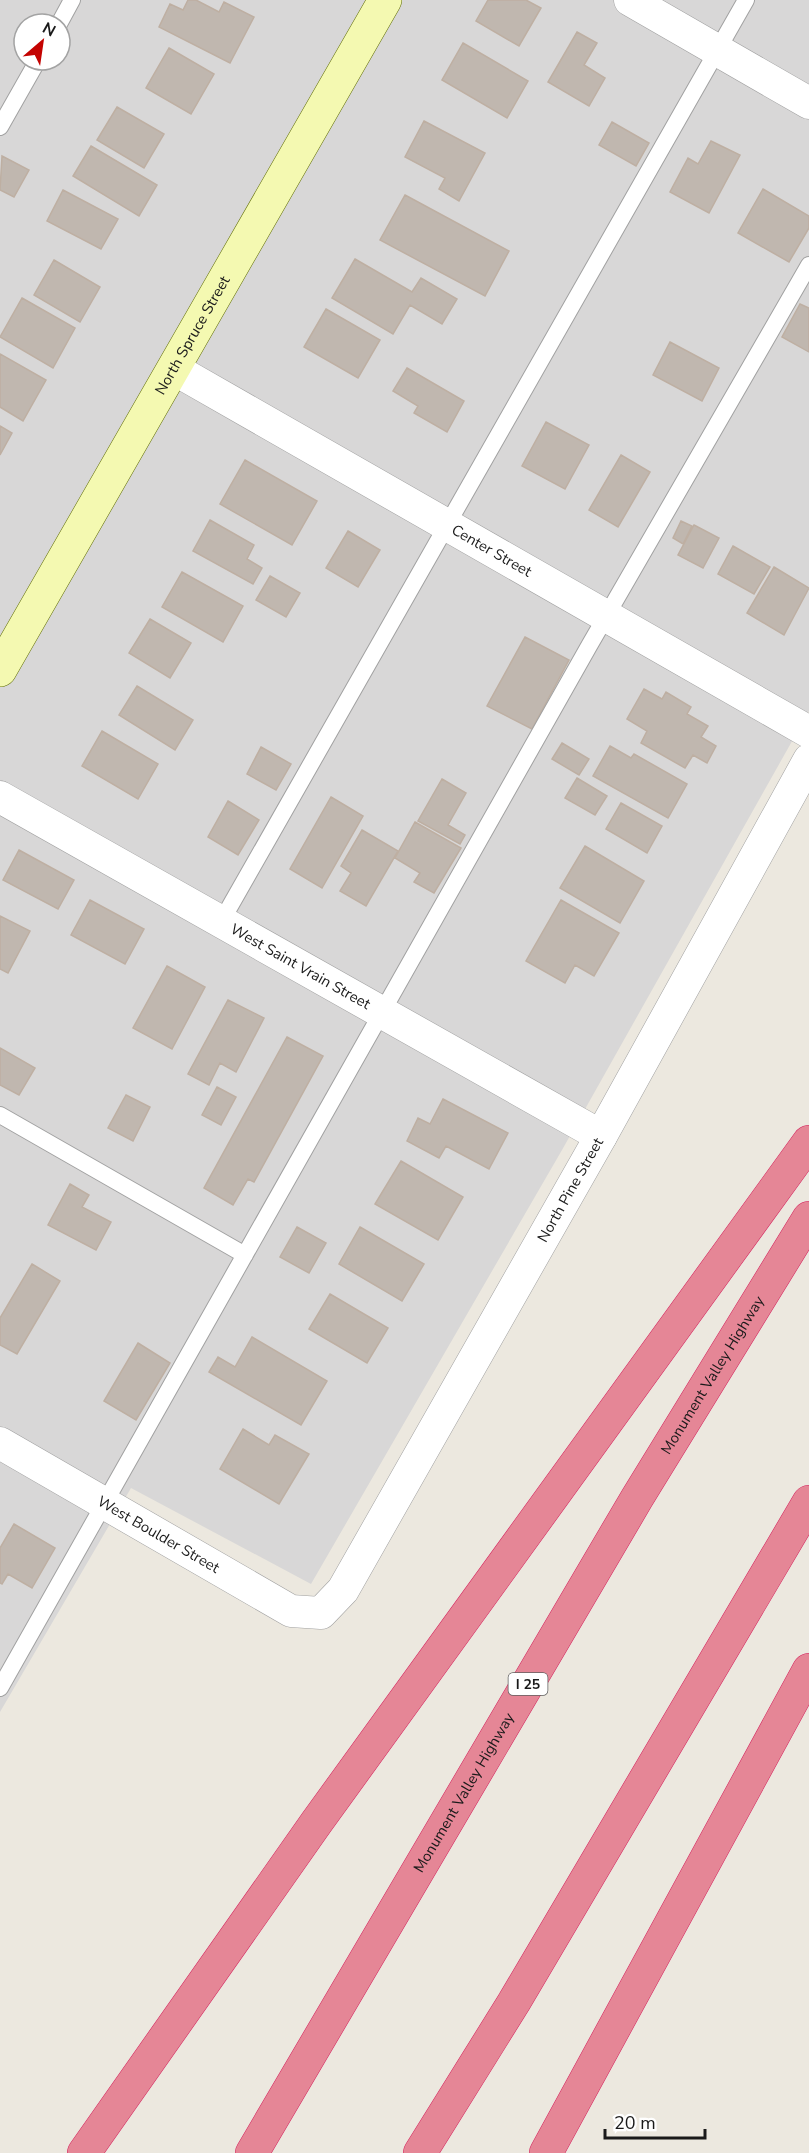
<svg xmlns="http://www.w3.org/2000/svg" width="809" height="2153" viewBox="0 0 809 2153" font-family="'Nunito Sans',sans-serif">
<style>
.residential{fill:#d8d7d7;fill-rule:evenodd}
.building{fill:#c0b7af;stroke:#beafa2;stroke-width:1.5}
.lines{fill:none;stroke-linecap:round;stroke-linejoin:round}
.lane-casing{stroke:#a1a1a1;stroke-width:18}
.street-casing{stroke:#a1a1a1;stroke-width:33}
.secondary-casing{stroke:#616e05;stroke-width:34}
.highway-casing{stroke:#d3245e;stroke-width:34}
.lane{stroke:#fff;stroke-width:16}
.street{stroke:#fff;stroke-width:32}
.secondary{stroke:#f4f9b1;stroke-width:33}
.highway{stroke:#e58696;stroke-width:33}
.labels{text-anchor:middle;stroke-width:4.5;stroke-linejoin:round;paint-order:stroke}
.shield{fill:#fff;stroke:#5f5f5f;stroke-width:1.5}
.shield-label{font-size:14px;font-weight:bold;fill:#1a1a1a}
.street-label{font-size:15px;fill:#1a1a1a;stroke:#fff}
</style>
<rect width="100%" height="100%" fill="#ece8df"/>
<path class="residential" d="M0,0H809V711L562,1150L311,1584L131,1488L0,1712ZM24,24H60V60H24Z"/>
<path class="building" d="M188,0H196L219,12L224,2L254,17L230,63L159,27L170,4L183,10Z
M488,0H526L541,8L519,46L476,21Z
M577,32L597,43L584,65L605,78L589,106L548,82Z
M463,43L528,81L507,118L442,80Z
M169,48L214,74L191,114L146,88Z
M117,107L164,134L144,168L97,140Z
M424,121L485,153L459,201L439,189L445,178L405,157Z
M612,122L649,143L636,166L599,145Z
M711,141L740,155L709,213L670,192L688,158L698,164Z
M91,146L157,185L139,216L73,176Z
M2,156L29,170L14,197L0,190Z
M763,189L809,216V228L789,262L738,233Z
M63,190L118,219L101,249L47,221Z
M405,195L509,251L485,296L380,240Z
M355,259L412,292L421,278L457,299L442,324L410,305L393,334L332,298Z
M54,260L100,287L80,322L34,295Z
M22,298L75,328L53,368L0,337Z
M800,304L809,308V352L782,337Z
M326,309L380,340L358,378L304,347Z
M670,342L719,368L702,401L653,375Z
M0,354L46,380L23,421L0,407Z
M407,368L464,401L447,432L414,413L418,406L393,391Z
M546,422L589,445L565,489L522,466Z
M0,426L12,433L0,455Z
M621,455L650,472L618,527L589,510Z
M245,460L317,501L292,545L220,504Z
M210,520L254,545L247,559L262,568L253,584L193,551Z
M681,521L692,526L683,544L673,538Z
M694,525L719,538L703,568L678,555Z
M348,531L380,550L358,587L326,568Z
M733,546L770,567L754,594L718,574Z
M774,567L809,588L784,635L747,613Z
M182,572L243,606L223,642L162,607Z
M270,576L300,593L286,617L256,600Z
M150,619L191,643L170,678L129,653Z
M525,637L569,660L532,729L487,706Z
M137,686L193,720L175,750L119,715Z
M644,689L662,699L666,692L691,707L687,714L708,726L701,737L716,746L707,763L693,755L685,768L641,743L647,731L627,719Z
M102,731L158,764L138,799L82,766Z
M562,743L589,759L579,775L552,759Z
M610,746L631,758L634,754L687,784L668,818L593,776Z
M261,747L291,764L276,790L247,774Z
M577,778L607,796L595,815L565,798Z
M442,779L466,793L448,825L465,835L460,844L418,821Z
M331,797L363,816L322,888L290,869Z
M228,801L259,820L238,855L208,837Z
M621,803L662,826L647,853L606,829Z
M415,822L461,848L434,893L414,882L420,873L395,858Z
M362,830L398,851L366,906L340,891L351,873L341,866Z
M585,846L644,881L620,923L560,888Z
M19,850L74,880L58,909L3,880Z
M90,900L144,929L125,964L71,935Z
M561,900L619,933L594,976L575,965L565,983L526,961Z
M0,916L30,931L8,973L0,969Z
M167,966L205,987L172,1049L133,1028Z
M228,1000L264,1018L236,1072L220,1063L209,1085L188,1074Z
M287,1037L323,1056L254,1182L248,1179L233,1205L204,1188Z
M0,1048L35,1068L19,1095L0,1085Z
M217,1087L236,1097L221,1125L202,1115Z
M126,1095L150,1107L133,1141L108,1128Z
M443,1099L508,1133L489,1169L446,1146L439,1158L407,1141L418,1118L430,1124Z
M401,1161L463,1197L438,1240L375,1204Z
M70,1184L89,1195L82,1207L111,1222L96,1250L48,1225Z
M297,1227L326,1243L309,1273L280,1257Z
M360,1227L424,1264L402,1301L339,1264Z
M32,1264L60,1281L17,1354L0,1345V1318Z
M330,1294L388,1328L367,1363L309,1329Z
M252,1337L327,1381L301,1425L209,1372L218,1357L235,1367Z
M138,1343L170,1363L136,1420L104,1401Z
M243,1429L269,1445L275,1435L309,1454L279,1504L220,1469Z
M14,1524L55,1548L32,1588L8,1574L2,1584L0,1583V1548Z"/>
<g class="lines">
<g class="lane-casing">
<path id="lane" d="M59,24L72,0
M0,127L38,60
M221,922L746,0
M0,1115L245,1255
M0,1688L589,646L809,265"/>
</g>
<g class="street-casing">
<g id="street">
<path d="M630,0L809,103"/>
<path id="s1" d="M174,369L809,732"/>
<path id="s2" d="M0,797L601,1136"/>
<path id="s3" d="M0,1443L291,1611L321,1613L343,1590L601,1136L809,760"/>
</g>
</g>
<g class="secondary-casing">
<g id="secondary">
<path id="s4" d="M0,670L385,0"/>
</g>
</g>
<g class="highway-casing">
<g id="highway">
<path d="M84,2153L316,1823L809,1142"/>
<path id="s5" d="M252,2153L637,1498L809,1218"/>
<path d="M420,2153L514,2002L809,1502"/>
<path d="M546,2153L809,1670"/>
</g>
</g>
<use href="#lane" class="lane"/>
<use href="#street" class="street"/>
<use href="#secondary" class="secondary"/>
<use href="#highway" class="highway"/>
</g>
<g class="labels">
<rect class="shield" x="508.5" y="1673" width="39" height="22" rx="4.5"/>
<g class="shield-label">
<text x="528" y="1689">I 25</text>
</g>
<g class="street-label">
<text dy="5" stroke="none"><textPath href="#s4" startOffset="386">North Spruce Street</textPath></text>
<text dy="5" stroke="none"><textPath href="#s1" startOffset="366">Center Street</textPath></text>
<text dy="5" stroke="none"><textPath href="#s2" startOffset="345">West Saint Vrain Street</textPath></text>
<text dy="5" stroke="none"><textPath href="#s3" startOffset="858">North Pine Street</textPath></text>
<text dy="5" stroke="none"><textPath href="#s5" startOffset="904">Monument Valley Highway</textPath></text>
<text dy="5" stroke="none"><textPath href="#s3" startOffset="183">West Boulder Street</textPath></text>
<text dy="5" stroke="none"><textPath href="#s5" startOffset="418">Monument Valley Highway</textPath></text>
</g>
</g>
<g transform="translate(42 42) rotate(29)"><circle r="28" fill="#ffffff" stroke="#a3a3a3" stroke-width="1.5"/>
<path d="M0-4.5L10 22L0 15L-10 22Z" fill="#c40301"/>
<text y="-9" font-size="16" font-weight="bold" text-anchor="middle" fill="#1a1a1a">N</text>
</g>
<path d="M605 2129v9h100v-9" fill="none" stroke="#1a1a1a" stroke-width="3"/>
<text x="614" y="2129" font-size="18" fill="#1a1a1a" stroke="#ffffff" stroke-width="4.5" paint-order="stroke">20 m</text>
</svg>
